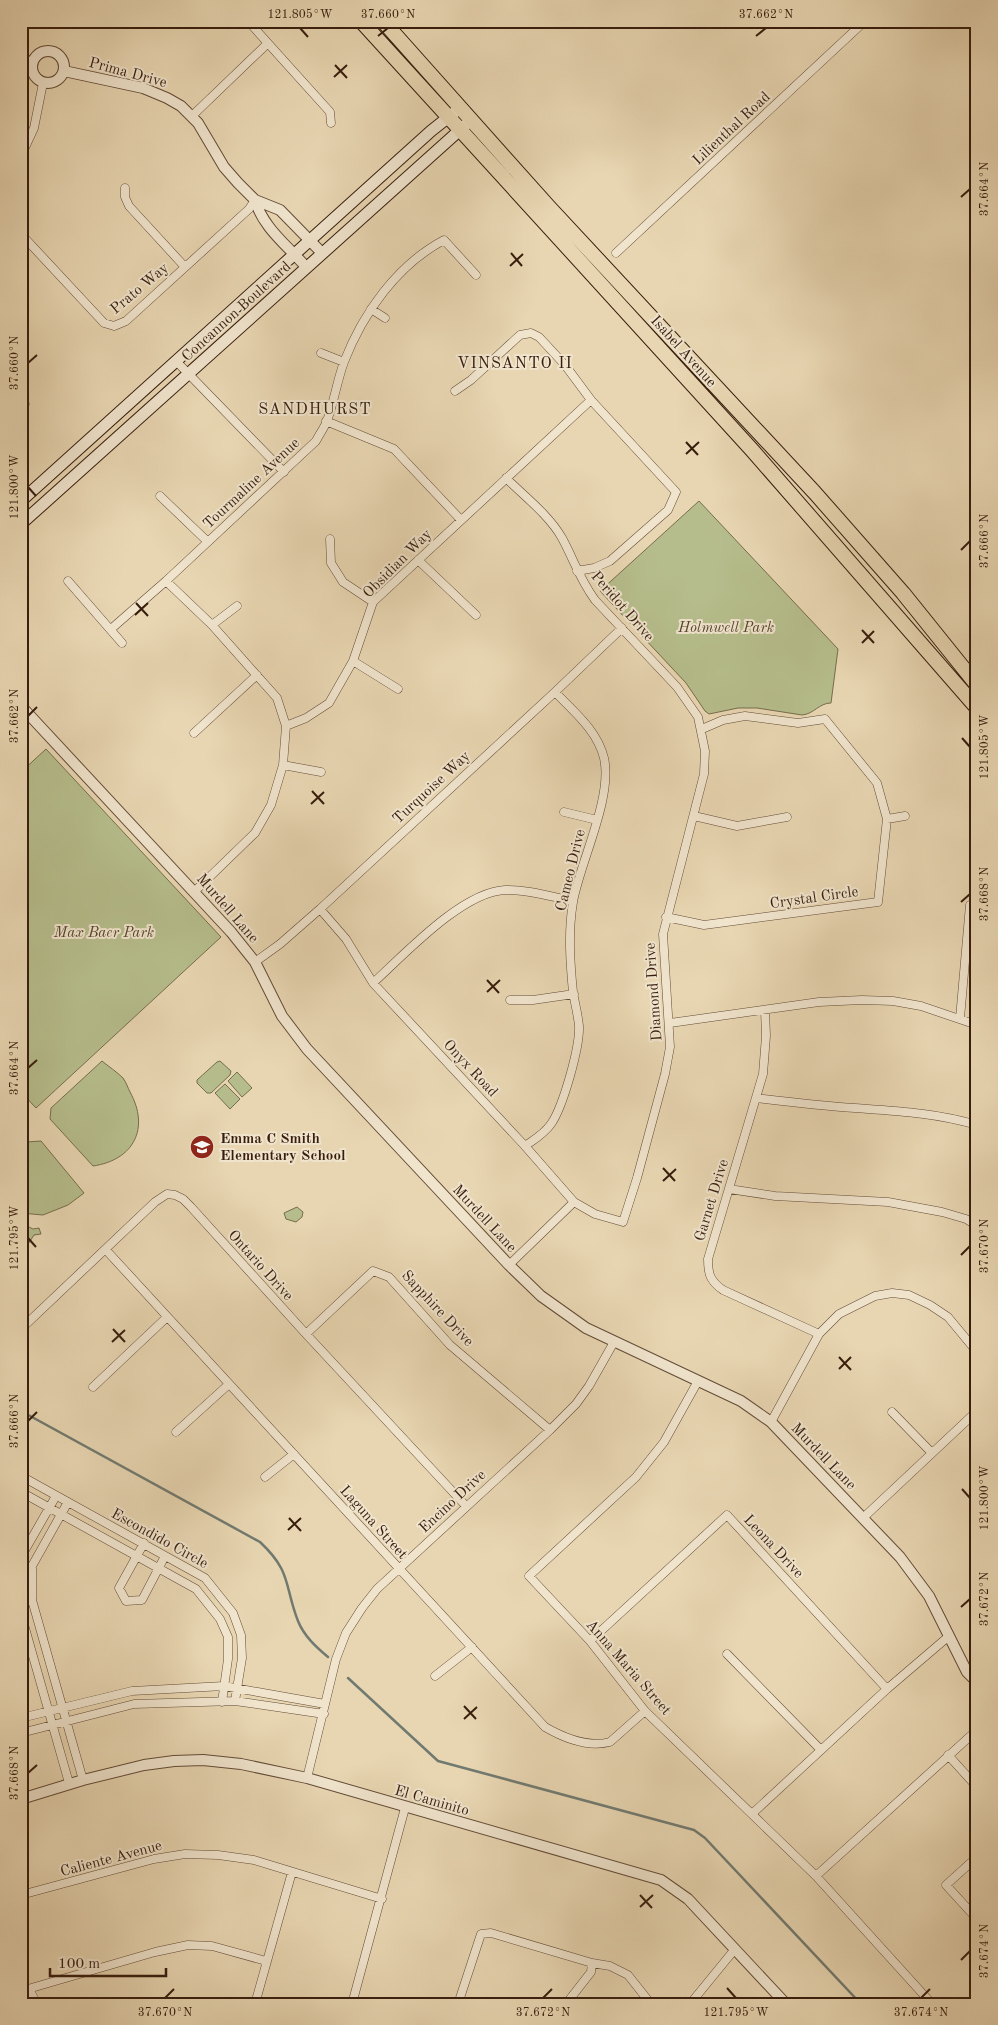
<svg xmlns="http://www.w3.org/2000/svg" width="998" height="2025" viewBox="0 0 998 2025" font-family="'Old Standard TT',serif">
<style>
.green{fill:#b6bd8c;stroke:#766d4c}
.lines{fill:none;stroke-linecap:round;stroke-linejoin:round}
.stream{stroke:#717a70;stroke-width:2.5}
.minor-casing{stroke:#634b36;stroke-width:9}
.tertiary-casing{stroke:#634b36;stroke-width:12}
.secondary-casing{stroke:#371d0d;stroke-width:13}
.trunk-casing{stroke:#371d0d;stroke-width:16}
.minor{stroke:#f0e4cd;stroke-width:8}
.tertiary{stroke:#f0e4cd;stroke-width:10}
.secondary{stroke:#f0e4cd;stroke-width:11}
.trunk{stroke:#e8d6b2;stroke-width:14}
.ticks{fill:none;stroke:#371d0d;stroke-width:2}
.labels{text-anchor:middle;stroke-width:4;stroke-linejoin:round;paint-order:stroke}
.street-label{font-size:15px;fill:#371d0d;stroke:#f0e4cd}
.park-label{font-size:15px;font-style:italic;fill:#57452d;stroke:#f0e4cd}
.poi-label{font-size:15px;font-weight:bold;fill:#371d0d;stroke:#f0e4cd;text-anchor:start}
.neighbourhood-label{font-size:16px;letter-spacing:1px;fill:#371d0d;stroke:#f0e4cd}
.neatline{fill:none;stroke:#371d0d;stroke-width:2}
.ticks-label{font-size:12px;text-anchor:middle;fill:#371d0d}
</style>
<rect width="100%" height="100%" fill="#e8d6b2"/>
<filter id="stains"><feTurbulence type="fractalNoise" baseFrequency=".004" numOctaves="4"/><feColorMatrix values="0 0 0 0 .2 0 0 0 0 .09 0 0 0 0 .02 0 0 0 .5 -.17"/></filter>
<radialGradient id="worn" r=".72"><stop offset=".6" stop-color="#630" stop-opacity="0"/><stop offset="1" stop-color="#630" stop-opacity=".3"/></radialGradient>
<path class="green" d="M699,501L838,649L831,703C819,703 814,714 802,715L757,708H738L709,714L705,711L686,683L600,591Z
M46,749L221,937L36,1108L21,1092V772Z
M102,1061C108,1066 117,1072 123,1078C126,1082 128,1088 130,1092C150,1128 134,1160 93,1166L50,1119L51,1108Z
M220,1061L231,1071L230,1075L211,1093H207L197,1083V1080L217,1062Z
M237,1072L252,1088L242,1097L228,1081Z
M225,1084L240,1099L230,1109L215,1093Z
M41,1141L84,1193L68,1205L43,1215L21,1213V1146L26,1142Z
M297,1207L303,1212L302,1217L296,1222L286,1219L284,1213Z
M21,1223L33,1229L39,1228L41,1234L34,1235L21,1255Z"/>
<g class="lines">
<path class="stream" d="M21,1411L260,1542C292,1572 284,1585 298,1621C304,1636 316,1647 328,1657
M348,1678L438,1761L694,1830L705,1838L861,2004"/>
<g class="minor-casing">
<path id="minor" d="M248,21L330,112L331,123
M192,116L268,43
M21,156L34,128L43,83
M125,188V197L129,206L185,267
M21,234L104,323L114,326L126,321L249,209L255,200
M616,253L865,21
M371,309L385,318
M321,353L344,362
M177,362L284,472
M455,391L471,380L520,335L531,333L539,337L565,365L591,400L676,492L668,510L610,561L594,568L577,571
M21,400L25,404
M326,421L394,449L461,520
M160,496L208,542
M330,539L331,563L343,582L373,602
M418,560L476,615
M68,581L122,643
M166,581L212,625L277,698L286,726
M212,625L237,606
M111,629L166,581L316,441C319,435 324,428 327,421C334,402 337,381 344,362C363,313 397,265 444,240L476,275
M353,661L398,689
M194,733L257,675
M283,765L321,772
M564,812L597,820
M694,816L737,826L787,817
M887,819L905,816
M194,892L255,833L271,805L283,765L286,726L306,718L329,703L353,661L373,602L591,400
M320,909L346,939L373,983L525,1146L574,1202L595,1214L623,1222L637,1178L665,1074L670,1047L663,934L704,774L705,751L698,717L677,687L595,600C579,578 574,560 562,538C549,515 524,496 506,478
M666,917L704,925L878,902L887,819L877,783L825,719L798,723L745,716L723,720L702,729
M255,962L280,944L320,909L555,692L622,628
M373,983C405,954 462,892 505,890C527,889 552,897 573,901
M510,1000H533L574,994
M765,1010L766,1036L763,1074L708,1259C708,1274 710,1281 723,1290L819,1334
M960,1018L970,905
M670,1023L819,1002L862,1000L893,1001L921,1006L977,1025
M756,1098C789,1102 822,1106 855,1108C897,1111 937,1113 977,1125
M525,1146C535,1139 544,1134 551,1124C563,1107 580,1047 579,1026C578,1015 575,1004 573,992C570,962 568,932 573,902C580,862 613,798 604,758C597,730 574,712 555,692
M729,1189L775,1196L888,1202L942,1212L966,1219L977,1226
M106,1250L545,1727C564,1738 587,1748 610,1742L645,1711
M509,1265L574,1202
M21,1329L155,1202L167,1194L175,1195L183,1199L191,1207L306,1334L466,1506
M306,1334L373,1271L389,1277L450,1345L550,1430
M698,1381L664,1442L636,1477L529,1576L590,1641L645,1711L816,1876L932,2004
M93,1387L166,1318
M892,1412L931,1452
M771,1422L819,1334L839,1314L875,1296L892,1293L909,1295L930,1305L948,1317L977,1352
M176,1432L228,1385
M21,1476L205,1578L233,1613L241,1635L242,1658L235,1701
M265,1477L294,1454
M21,1492L196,1589L220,1619L228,1637V1659L222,1702
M68,1502L32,1566V1600L83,1780
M863,1518L977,1411
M144,1543L119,1588L126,1601L142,1600L165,1556
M21,1557L56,1496
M21,1602L32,1600
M21,1614L69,1783
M590,1641L727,1515L887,1689
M727,1654L821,1750
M435,1676L472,1647
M21,1718L132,1691L224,1686L325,1704
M21,1733L134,1704L235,1701L324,1714
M948,1755L977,1787
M307,1778L336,1659L346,1633L362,1608L377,1589L550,1430L576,1404L589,1386L614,1342
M753,1813L887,1689L949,1636
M977,1857L946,1885L977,1919
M816,1876L977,1730
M21,1895L154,1859L185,1854L218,1855L254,1860L382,1899
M29,1989L37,2004
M21,1991L155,1952L188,1945L212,1946L266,1961
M255,2004L292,1872
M352,2004L405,1808
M458,2004L481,1934L491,1933L592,1963L610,1966L628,1975L651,2004
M566,2004L591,1972L592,1963
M690,2004L735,1949"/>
</g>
<g class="tertiary-casing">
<path id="tertiary" d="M32 67a16 16 0 1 1 32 0a16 16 0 1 1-32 0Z
M21,59L32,63
M64,71L143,88L167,98L181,106L198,123L224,167L238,183L255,200L280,210L322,253
M255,200C263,228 288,246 306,267
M21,706L231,932L255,962L282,1016L307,1049L509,1265L541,1296L586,1328L741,1401L771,1422L900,1557L929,1596L967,1672L977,1682
M21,1799L83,1780L144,1765L174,1761L203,1760L241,1764L307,1778L661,1880L688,1899L786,2004"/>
</g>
<g class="secondary-casing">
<path id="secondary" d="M21,501L431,131L460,108
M21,524L471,120"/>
</g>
<g class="trunk-casing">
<path id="trunk" d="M361,21L752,450L977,708
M383,21L548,206L815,493L903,593L977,685"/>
</g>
<use href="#minor" class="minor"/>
<use href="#tertiary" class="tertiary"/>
<use href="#secondary" class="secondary"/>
<use href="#trunk" class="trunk"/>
</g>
<path class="ticks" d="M300,28L308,37M378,36L388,28M756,36L766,28M335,65L347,78M334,77L347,65M961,197L970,189M511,253L522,266M510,266L523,254M28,363L37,355M686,442L698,455M686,454L699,442M28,487L36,496M961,550L970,541M136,603L148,616M135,615L148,603M862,630L874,643M862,643L874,631M28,716L37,707M962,738L970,747M312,791L324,804M311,804L324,792M961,902L970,894M487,980L499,993M487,992L500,980M28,1068L37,1060M663,1168L675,1181M663,1181L676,1169M28,1238L36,1247M961,1255L970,1246M113,1329L125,1342M112,1342L125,1330M839,1357L851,1370M839,1369L851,1357M28,1421L37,1412M962,1489L970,1498M289,1518L301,1531M288,1530L301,1518M961,1607L970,1599M464,1706L476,1719M464,1719L477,1707M28,1773L37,1765M640,1895L652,1908M640,1907L653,1895M961,1960L970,1951M727,1988L736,1998M165,1998L174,1989M543,1998L552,1989M921,1998L930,1989"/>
<defs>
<g id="school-disc" transform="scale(1.25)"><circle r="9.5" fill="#8f2418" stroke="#f0e4cd"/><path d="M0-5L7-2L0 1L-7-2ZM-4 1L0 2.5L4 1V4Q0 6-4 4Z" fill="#fff"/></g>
</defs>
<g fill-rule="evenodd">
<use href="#school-disc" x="202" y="1147"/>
</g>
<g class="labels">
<g class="street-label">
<text transform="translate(128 72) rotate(15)" y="5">Prima Drive</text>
<text transform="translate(731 128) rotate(-43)" y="5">Lilienthal Road</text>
<text transform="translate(139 288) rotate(-40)" y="5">Prato Way</text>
<text transform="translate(236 311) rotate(-42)" y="5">Concannon Boulevard</text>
<text transform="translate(684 351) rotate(48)" y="5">Isabel Avenue</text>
<text transform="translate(251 483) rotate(-43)" y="5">Tourmaline Avenue</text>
<text transform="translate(397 563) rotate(-45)" y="5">Obsidian Way</text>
<text transform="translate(623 606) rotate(49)" y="5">Peridot Drive</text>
<text transform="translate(431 787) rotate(-43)" y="5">Turquoise Way</text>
<text transform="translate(570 870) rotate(-76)" y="5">Cameo Drive</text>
<text transform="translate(814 897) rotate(-8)" y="5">Crystal Circle</text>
<text transform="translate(228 908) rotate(49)" y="5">Murdell Lane</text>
<text transform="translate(653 992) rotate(-94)" y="5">Diamond Drive</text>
<text transform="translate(471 1068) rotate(47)" y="5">Onyx Road</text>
<text transform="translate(711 1200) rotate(-73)" y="5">Garnet Drive</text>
<text transform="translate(485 1218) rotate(47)" y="5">Murdell Lane</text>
<text transform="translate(261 1265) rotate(48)" y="5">Ontario Drive</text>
<text transform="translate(438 1308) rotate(47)" y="5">Sapphire Drive</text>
<text transform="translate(824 1456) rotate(46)" y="5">Murdell Lane</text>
<text transform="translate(452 1501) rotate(-43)" y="5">Encino Drive</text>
<text transform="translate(374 1522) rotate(48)" y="5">Laguna Street</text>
<text transform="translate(160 1538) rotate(29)" y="5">Escondido Circle</text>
<text transform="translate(774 1546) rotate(47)" y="5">Leona Drive</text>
<text transform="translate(629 1667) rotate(49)" y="5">Anna Maria Street</text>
<text transform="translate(432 1800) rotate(16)" y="5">El Caminito</text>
<text transform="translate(111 1858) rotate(-15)" y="5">Caliente Avenue</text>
</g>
<g class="park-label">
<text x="726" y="632">Holmwell Park</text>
<text x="104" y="937">Max Baer Park</text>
</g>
<g class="poi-label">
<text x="220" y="1143">Emma C Smith<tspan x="220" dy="17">Elementary School</tspan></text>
</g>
<g class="neighbourhood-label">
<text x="515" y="368">VINSANTO II</text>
<text x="315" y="414">SANDHURST</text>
</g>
</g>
<rect width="998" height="2025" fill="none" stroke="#e8d6b2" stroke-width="55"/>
<path d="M50 1968v8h116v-8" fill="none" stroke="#371d0d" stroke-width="2.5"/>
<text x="58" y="1968" font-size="15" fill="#371d0d" stroke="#f0e4cd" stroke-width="4" paint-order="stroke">100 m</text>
<rect x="28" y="28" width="942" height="1970" class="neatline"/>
<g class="ticks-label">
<text x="300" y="18">121.805°W</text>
<text x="388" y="18">37.660°N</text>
<text x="766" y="18">37.662°N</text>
<text transform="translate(984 189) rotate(-90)" y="4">37.664°N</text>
<text transform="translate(14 363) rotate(-90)" y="4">37.660°N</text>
<text transform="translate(14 487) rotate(-90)" y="4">121.800°W</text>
<text transform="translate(984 541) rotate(-90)" y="4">37.666°N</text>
<text transform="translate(14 716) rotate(-90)" y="4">37.662°N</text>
<text transform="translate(984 747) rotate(-90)" y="4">121.805°W</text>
<text transform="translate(984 894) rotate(-90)" y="4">37.668°N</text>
<text transform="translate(14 1068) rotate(-90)" y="4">37.664°N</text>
<text transform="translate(14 1238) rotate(-90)" y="4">121.795°W</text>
<text transform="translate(984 1246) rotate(-90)" y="4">37.670°N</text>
<text transform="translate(14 1421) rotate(-90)" y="4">37.666°N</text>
<text transform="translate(984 1498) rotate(-90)" y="4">121.800°W</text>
<text transform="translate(984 1599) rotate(-90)" y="4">37.672°N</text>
<text transform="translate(14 1773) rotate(-90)" y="4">37.668°N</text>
<text transform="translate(984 1951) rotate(-90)" y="4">37.674°N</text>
<text x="165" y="2016">37.670°N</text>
<text x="543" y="2016">37.672°N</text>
<text x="736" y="2016">121.795°W</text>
<text x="921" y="2016">37.674°N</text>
</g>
<rect width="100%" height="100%" filter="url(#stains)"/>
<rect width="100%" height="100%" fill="url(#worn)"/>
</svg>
